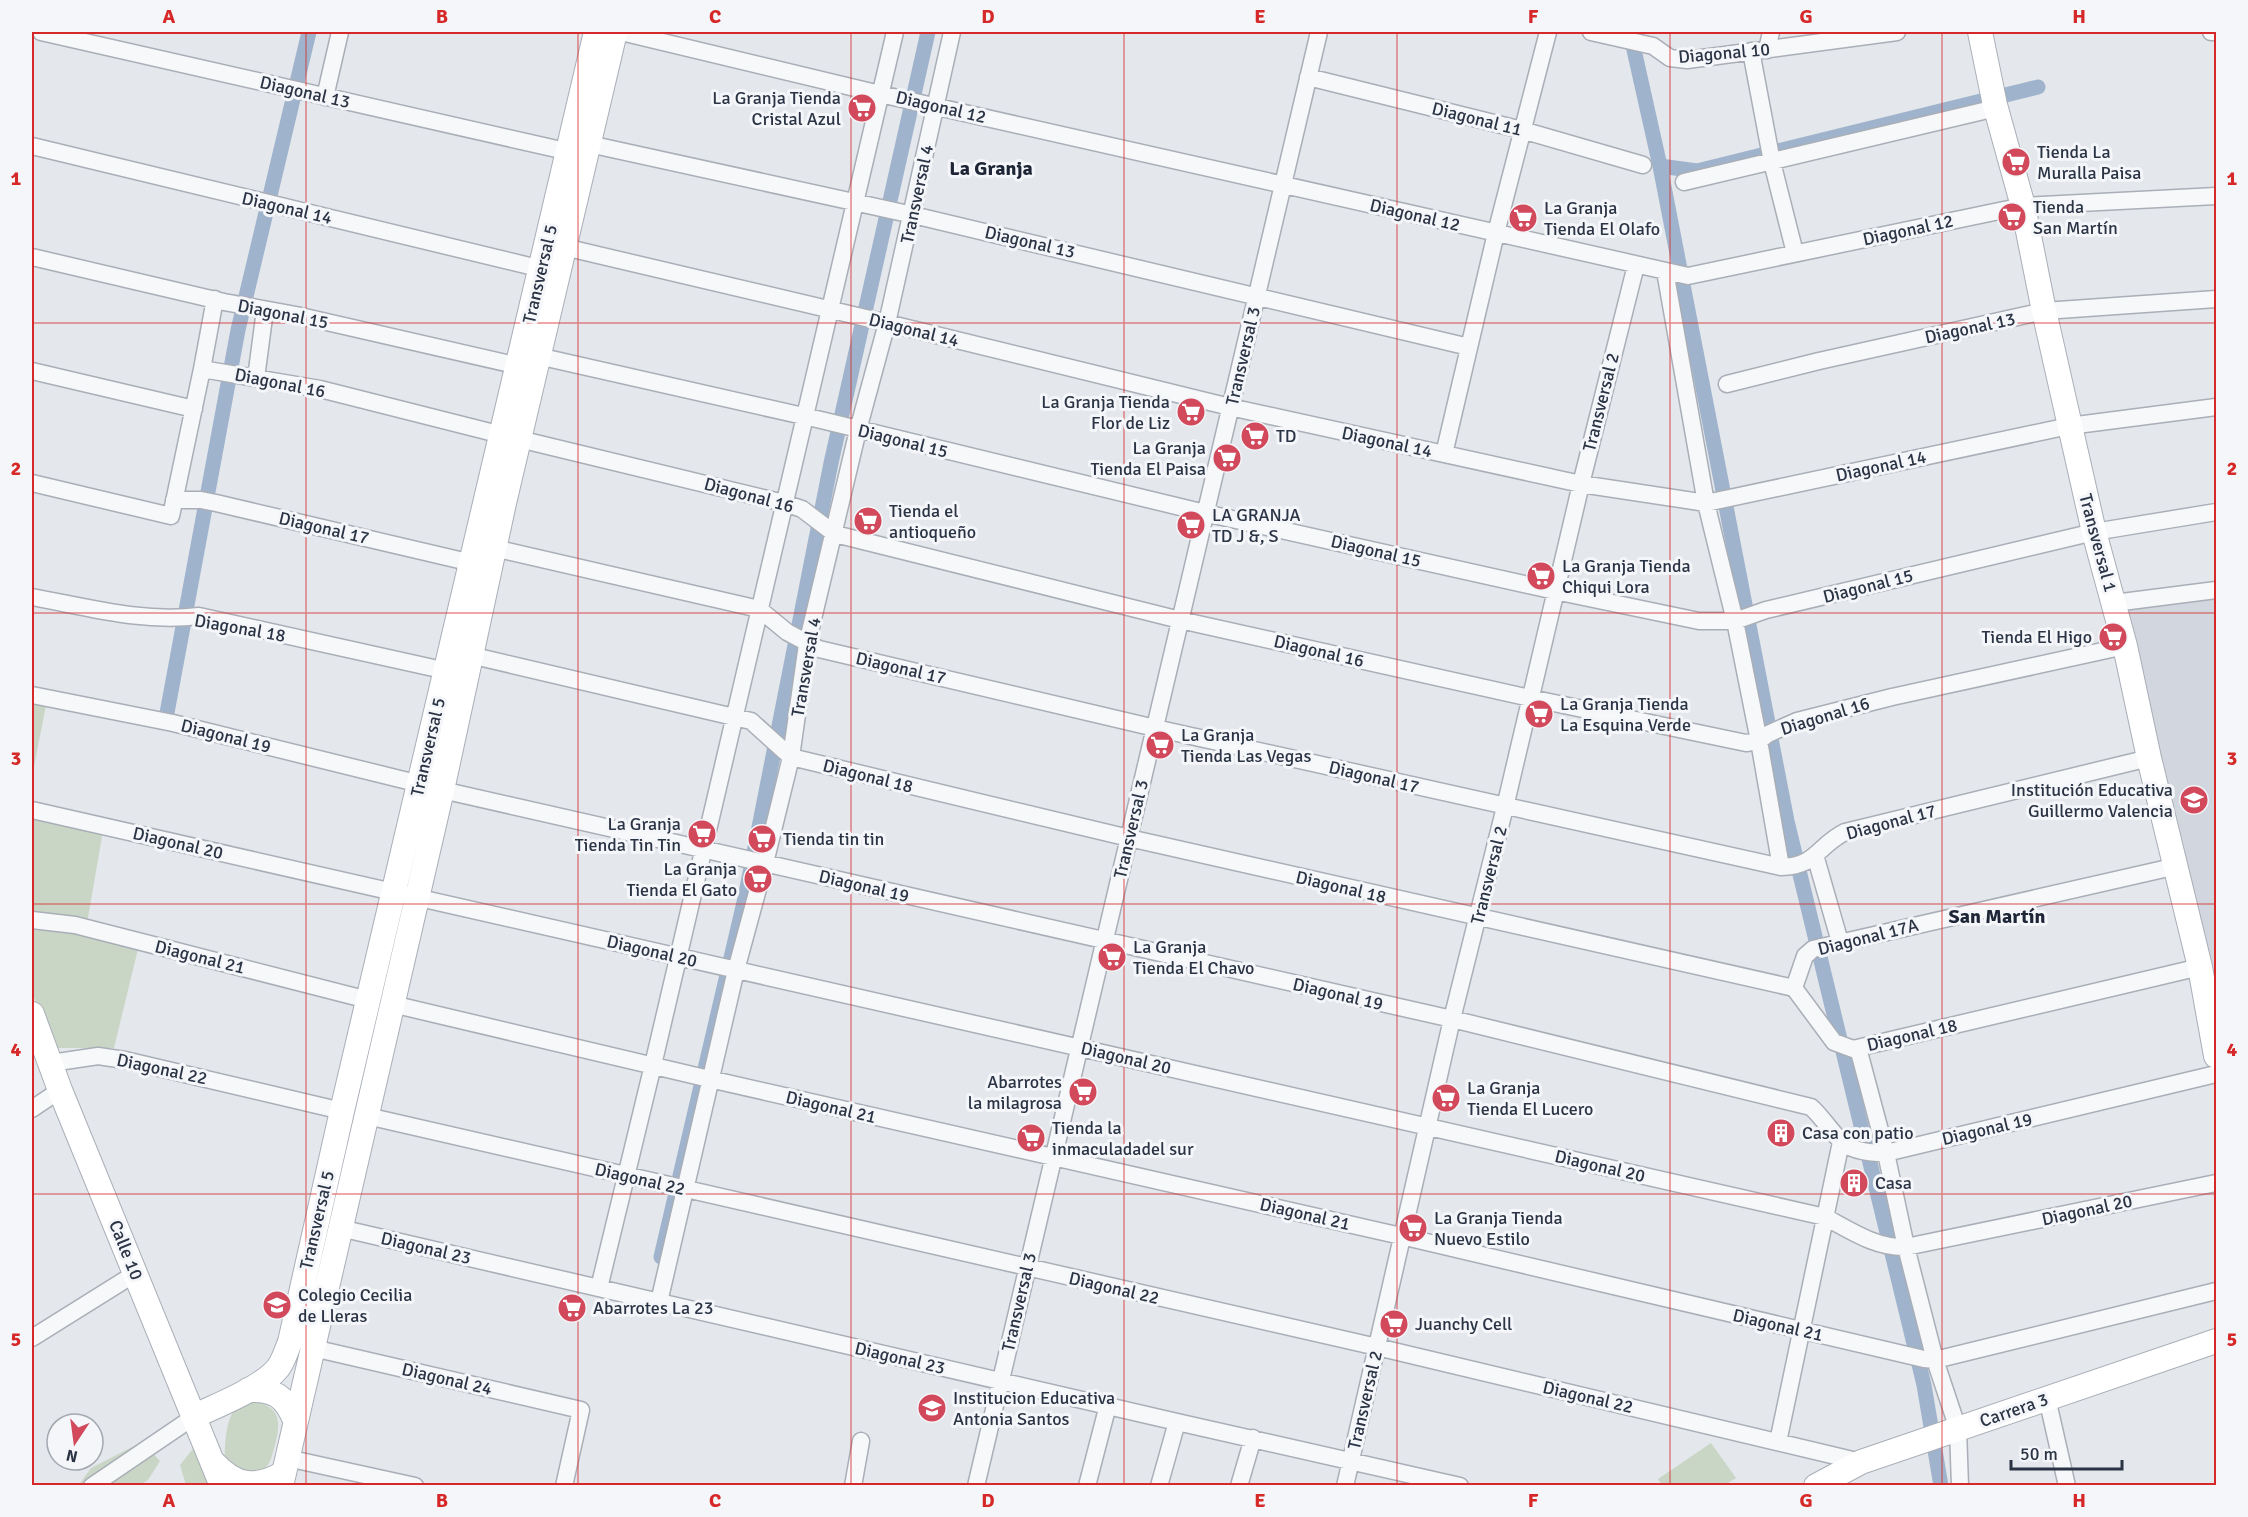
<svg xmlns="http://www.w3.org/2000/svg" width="2248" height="1517" viewBox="0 0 2248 1517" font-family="Signika,sans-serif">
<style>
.built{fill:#d2d6de}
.green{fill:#c9d6c5}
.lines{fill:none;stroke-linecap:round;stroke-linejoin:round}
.canal{stroke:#9fb4cc;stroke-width:15}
.street-casing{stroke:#a9aeb7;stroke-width:19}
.secondary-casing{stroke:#a9aeb7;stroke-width:26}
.street{stroke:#f7f8fa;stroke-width:16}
.secondary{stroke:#fff;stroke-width:24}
.grid{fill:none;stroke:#d62828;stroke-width:1.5;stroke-opacity:0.55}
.labels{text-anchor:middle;stroke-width:6;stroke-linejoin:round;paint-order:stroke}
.street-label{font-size:18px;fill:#2b3445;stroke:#f4f6f9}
.poi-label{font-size:18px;fill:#2b3445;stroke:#f4f6f9;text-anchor:start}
.neighbourhood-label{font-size:20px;font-weight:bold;fill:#1d2536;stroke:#f4f6f9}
.neatline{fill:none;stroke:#d62828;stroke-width:2}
.grid-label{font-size:20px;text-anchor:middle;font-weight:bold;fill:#d62828}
</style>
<rect width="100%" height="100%" fill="#e4e7ec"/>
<path class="built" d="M2216,595V995L2126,605Z"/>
<path class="green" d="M32,702L46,705L32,777Z
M32,814L103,831L85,935L138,949L114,1048H53L32,992Z
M253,1401C281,1407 281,1421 275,1445C272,1455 271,1464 263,1470C259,1473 253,1474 249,1475L225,1460C224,1449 226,1422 233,1412C238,1405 245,1403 253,1401Z
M142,1442L160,1461L148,1480L140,1485L78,1486L91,1468Z
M1711,1443L1736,1478L1725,1485H1662L1658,1479Z
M196,1445L212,1485H186L180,1465Z"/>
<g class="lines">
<path class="canal" d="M1630,32L1660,166L1787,821L1924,1385L1941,1486
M1660,166L1697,171L2038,87
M167,713L238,330L309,32
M661,1257L745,898L831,463L928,32"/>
<g class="street-casing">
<path id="street" d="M41,32L570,152
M621,32L880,94L1688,276L2023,206L2216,196
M1591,32L1653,46L1670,58L1687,60L1897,32
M2211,32H2216
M1767,50L1771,32
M1751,51L1772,162L1795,253
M1308,77L1522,130L1643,165
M325,97L340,32
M589,144L913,215L1469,347
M32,146L542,269
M1684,182L1996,108
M564,247L887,323L1230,407L1581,484L1706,503L2069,426L2216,407
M32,257L224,302L296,315L528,368
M1665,271L1706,503L1735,621L1759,741L1781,867
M529,354L821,420L1205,513L1555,591L1699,621H1735L1766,610L2094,532L2216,512
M202,369L215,299
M32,371L194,409
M256,378L265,310
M1727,384L1819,361L2044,311L2216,299
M519,439L784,503L802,509L835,534L1180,620L1530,698L1746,743L1759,741L1768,734L1797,721L1892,697L2125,646
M1444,454L1496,233L1548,32
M32,483L171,516L202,369L320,389L502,435
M174,500H201L216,503L472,563
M494,548L759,609L787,632L819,649L1155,728L1781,867C1817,866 1817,846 1845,832L2149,758
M32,597C87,607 142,623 199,616L447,671
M2114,603L2216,590
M470,655L751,721L791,757L1129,838L1794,988L1834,1042L1853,1049L2200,967
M32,695L173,723L420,784
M442,790L1452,1019L1811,1107C1823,1118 1829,1129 1840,1140C1850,1151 1872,1153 1886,1153L2216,1074
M32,810L1825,1217C1851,1231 1876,1248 1906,1247L2216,1183
M1815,855L1840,942
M32,920L75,925L368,1000
M1794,988L1805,956L1813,949L2177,866
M392,1004L705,1078L1401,1236L1924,1359L1935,1360L2216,1291
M1858,1048L1886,1153L1906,1247L1935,1360L1958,1429L1960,1486
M51,1063L98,1056L125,1060L342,1111
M32,1109L60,1090
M367,1116L1377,1347L1861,1462
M340,1228L1177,1422L1460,1486
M599,1288L653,1065L895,32
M659,1302L736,970L765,863L791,757L807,644L858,430L887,323L952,32
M32,1338L136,1273
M313,1348L581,1410L564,1486
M2047,1398L2067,1486
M1778,1442L1841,1142
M287,1458L415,1486
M92,1486L195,1416
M853,1486L861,1441
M976,1486L1319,32
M1087,1486L1108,1405
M1159,1486L1177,1422
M1239,1486L1253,1438
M1345,1486L1452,1019L1505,807L1581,484L1636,265"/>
</g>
<g class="secondary-casing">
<path id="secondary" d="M1980,32L1995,105L2023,206L2044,311L2094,532L2125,646L2149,758L2200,967L2216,1056
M32,1014L60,1090L222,1486
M248,1390C274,1389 285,1396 295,1420
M195,1416C218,1405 262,1388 278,1368C284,1360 286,1351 290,1342L342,1111L596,32
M214,1463C236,1487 256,1489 284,1473
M281,1486L442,790L504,503L615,32
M1816,1486L1861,1462L2216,1341"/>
</g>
<use href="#street" class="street"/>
<use href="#secondary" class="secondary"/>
</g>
<path class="grid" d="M306,32V1486M578,32V1486M851,32V1486M1124,32V1486M1397,32V1486M1670,32V1486M1942,32V1486M32,323H2216M32,613H2216M32,904H2216M32,1194H2216"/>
<defs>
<g id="supermarket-disc" transform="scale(1.5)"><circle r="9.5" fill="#d1495b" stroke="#f4f6f9"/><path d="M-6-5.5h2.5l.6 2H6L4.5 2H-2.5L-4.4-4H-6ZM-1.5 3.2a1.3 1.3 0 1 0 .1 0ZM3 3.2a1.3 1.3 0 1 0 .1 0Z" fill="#fff"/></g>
<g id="school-disc" transform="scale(1.5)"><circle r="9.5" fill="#d1495b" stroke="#f4f6f9"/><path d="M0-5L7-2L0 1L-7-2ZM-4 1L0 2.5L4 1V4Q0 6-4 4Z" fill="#fff"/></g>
<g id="building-disc" transform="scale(1.5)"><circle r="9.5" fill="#d1495b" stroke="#f4f6f9"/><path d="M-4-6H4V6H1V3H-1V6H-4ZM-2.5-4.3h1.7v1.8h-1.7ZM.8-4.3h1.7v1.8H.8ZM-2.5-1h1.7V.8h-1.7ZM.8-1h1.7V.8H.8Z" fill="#fff"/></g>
</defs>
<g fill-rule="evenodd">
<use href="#supermarket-disc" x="862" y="108"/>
<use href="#supermarket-disc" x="2016" y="162"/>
<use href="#supermarket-disc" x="2012" y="217"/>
<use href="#supermarket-disc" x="1523" y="218"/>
<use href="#supermarket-disc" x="1191" y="412"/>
<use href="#supermarket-disc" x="1255" y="436"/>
<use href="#supermarket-disc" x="1227" y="458"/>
<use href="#supermarket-disc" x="868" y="521"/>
<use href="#supermarket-disc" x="1191" y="525"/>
<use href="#supermarket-disc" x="1541" y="576"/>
<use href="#supermarket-disc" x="2113" y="637"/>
<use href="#supermarket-disc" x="1539" y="714"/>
<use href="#supermarket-disc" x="1160" y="745"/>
<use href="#school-disc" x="2194" y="800"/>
<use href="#supermarket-disc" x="702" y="834"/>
<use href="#supermarket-disc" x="762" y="839"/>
<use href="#supermarket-disc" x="758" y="879"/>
<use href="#supermarket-disc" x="1112" y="957"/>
<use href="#supermarket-disc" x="1083" y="1092"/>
<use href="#supermarket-disc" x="1446" y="1098"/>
<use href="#building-disc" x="1781" y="1133"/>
<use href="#supermarket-disc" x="1031" y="1138"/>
<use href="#building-disc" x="1854" y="1183"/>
<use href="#supermarket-disc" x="1413" y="1228"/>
<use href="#school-disc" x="277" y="1305"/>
<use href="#supermarket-disc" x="572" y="1308"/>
<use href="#supermarket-disc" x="1394" y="1324"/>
<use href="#school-disc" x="932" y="1408"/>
</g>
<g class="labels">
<g class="street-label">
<text transform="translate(1724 53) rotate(-5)" y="6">Diagonal 10</text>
<text transform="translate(305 92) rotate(13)" y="6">Diagonal 13</text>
<text transform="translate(941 107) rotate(13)" y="6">Diagonal 12</text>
<text transform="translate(1477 119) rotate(14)" y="6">Diagonal 11</text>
<text transform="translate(917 194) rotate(-78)" y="6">Transversal 4</text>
<text transform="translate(287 208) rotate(13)" y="6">Diagonal 14</text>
<text transform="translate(1415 215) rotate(13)" y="6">Diagonal 12</text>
<text transform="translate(1908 230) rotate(-12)" y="6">Diagonal 12</text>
<text transform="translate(1030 242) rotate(13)" y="6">Diagonal 13</text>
<text transform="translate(540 274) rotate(-77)" y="6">Transversal 5</text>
<text transform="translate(283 314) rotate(11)" y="6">Diagonal 15</text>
<text transform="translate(1970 328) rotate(-12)" y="6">Diagonal 13</text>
<text transform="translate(914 330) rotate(14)" y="6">Diagonal 14</text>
<text transform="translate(1243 356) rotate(-77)" y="6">Transversal 3</text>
<text transform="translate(280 383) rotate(11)" y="6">Diagonal 16</text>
<text transform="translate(1601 402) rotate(-76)" y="6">Transversal 2</text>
<text transform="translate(903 441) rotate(14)" y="6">Diagonal 15</text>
<text transform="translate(1387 442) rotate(12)" y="6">Diagonal 14</text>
<text transform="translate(1881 466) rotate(-12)" y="6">Diagonal 14</text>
<text transform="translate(749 495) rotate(15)" y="6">Diagonal 16</text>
<text transform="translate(324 528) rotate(13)" y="6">Diagonal 17</text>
<text transform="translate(2098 543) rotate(75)" y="6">Transversal 1</text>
<text transform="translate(1376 551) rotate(13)" y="6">Diagonal 15</text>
<text transform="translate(1868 586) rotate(-14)" y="6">Diagonal 15</text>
<text transform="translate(240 628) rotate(10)" y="6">Diagonal 18</text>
<text transform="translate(1319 651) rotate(13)" y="6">Diagonal 16</text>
<text transform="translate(806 667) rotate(-80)" y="6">Transversal 4</text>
<text transform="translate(901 668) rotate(13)" y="6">Diagonal 17</text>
<text transform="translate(1825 716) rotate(-17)" y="6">Diagonal 16</text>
<text transform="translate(226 736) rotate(14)" y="6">Diagonal 19</text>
<text transform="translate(428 747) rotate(-77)" y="6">Transversal 5</text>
<text transform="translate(868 776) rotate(14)" y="6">Diagonal 18</text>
<text transform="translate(1374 777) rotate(13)" y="6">Diagonal 17</text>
<text transform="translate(1891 822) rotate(-15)" y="6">Diagonal 17</text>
<text transform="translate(1131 829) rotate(-77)" y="6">Transversal 3</text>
<text transform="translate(178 843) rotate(13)" y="6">Diagonal 20</text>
<text transform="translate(1489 875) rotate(-76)" y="6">Transversal 2</text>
<text transform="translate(864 886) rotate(13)" y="6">Diagonal 19</text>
<text transform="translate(1341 887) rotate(13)" y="6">Diagonal 18</text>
<text transform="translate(1868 937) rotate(-14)" y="6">Diagonal 17A</text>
<text transform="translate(652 951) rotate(13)" y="6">Diagonal 20</text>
<text transform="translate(200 957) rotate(14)" y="6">Diagonal 21</text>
<text transform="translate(1338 994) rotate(13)" y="6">Diagonal 19</text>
<text transform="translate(1912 1035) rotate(-13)" y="6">Diagonal 18</text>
<text transform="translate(1126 1058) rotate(13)" y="6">Diagonal 20</text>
<text transform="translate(162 1069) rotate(12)" y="6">Diagonal 22</text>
<text transform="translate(831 1107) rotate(13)" y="6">Diagonal 21</text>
<text transform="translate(1987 1129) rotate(-13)" y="6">Diagonal 19</text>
<text transform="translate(1600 1166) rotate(13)" y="6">Diagonal 20</text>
<text transform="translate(640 1179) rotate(13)" y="6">Diagonal 22</text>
<text transform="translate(2087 1210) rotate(-12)" y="6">Diagonal 20</text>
<text transform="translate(1305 1214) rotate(13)" y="6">Diagonal 21</text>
<text transform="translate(317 1220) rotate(-77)" y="6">Transversal 5</text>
<text transform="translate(426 1248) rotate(13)" y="6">Diagonal 23</text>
<text transform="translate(126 1250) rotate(68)" y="6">Calle 10</text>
<text transform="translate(1114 1288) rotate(13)" y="6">Diagonal 22</text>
<text transform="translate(1019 1302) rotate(-77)" y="6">Transversal 3</text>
<text transform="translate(1778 1325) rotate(13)" y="6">Diagonal 21</text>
<text transform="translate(900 1358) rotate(13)" y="6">Diagonal 23</text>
<text transform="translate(447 1379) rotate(13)" y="6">Diagonal 24</text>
<text transform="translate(1588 1397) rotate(13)" y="6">Diagonal 22</text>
<text transform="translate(1365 1400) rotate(-77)" y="6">Transversal 2</text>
<text transform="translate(2014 1410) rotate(-19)" y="6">Carrera 3</text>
</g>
<g class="poi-label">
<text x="841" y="104" text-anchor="end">La Granja Tienda<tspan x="841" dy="21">Cristal Azul</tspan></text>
<text x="2037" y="158">Tienda La<tspan x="2037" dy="21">Muralla Paisa</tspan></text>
<text x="2033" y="213">Tienda<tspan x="2033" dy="21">San Martín</tspan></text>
<text x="1544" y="214">La Granja<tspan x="1544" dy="21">Tienda El Olafo</tspan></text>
<text x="1170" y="408" text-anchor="end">La Granja Tienda<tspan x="1170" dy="21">Flor de Liz</tspan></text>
<text x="1276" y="442">TD</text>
<text x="1206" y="454" text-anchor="end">La Granja<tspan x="1206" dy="21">Tienda El Paisa</tspan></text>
<text x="889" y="517">Tienda el<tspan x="889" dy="21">antioqueño</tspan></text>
<text x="1212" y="521">LA GRANJA<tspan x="1212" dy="21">TD J &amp;, S</tspan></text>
<text x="1562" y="572">La Granja Tienda<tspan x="1562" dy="21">Chiqui Lora</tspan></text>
<text x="2092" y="643" text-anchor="end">Tienda El Higo</text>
<text x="1560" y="710">La Granja Tienda<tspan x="1560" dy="21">La Esquina Verde</tspan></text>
<text x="1181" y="741">La Granja<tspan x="1181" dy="21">Tienda Las Vegas</tspan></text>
<text x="2173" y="796" text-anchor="end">Institución Educativa<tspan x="2173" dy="21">Guillermo Valencia</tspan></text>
<text x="681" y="830" text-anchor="end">La Granja<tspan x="681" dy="21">Tienda Tin Tin</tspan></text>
<text x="783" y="845">Tienda tin tin</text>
<text x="737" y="875" text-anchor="end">La Granja<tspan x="737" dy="21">Tienda El Gato</tspan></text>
<text x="1133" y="953">La Granja<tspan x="1133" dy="21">Tienda El Chavo</tspan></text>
<text x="1062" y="1088" text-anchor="end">Abarrotes<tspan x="1062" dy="21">la milagrosa</tspan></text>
<text x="1467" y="1094">La Granja<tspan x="1467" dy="21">Tienda El Lucero</tspan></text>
<text x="1052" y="1134">Tienda la<tspan x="1052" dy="21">inmaculadadel sur</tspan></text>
<text x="1802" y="1139">Casa con patio</text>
<text x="1875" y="1189">Casa</text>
<text x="1434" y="1224">La Granja Tienda<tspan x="1434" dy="21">Nuevo Estilo</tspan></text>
<text x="298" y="1301">Colegio Cecilia<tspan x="298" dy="21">de Lleras</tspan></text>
<text x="593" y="1314">Abarrotes La 23</text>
<text x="1415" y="1330">Juanchy Cell</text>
<text x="953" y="1404">Institucion Educativa<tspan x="953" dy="21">Antonia Santos</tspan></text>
</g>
<g class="neighbourhood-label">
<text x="991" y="175">La Granja</text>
<text x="1997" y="923">San Martín</text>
</g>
</g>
<rect width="2248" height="1517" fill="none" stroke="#f4f6f9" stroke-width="66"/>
<g transform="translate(75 1442) rotate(193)"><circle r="28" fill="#f4f6f9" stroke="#a4a8b1" stroke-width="1.5"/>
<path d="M0-4.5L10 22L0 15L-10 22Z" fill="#d1495b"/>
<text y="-9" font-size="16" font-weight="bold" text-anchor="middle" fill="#2b3445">N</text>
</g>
<path d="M2011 1460v9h111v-9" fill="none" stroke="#2b3445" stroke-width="3"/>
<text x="2020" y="1460" font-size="18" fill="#2b3445" stroke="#f4f6f9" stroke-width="4.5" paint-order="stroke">50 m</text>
<rect x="33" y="33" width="2182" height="1451" class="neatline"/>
<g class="grid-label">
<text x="169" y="23">A</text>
<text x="442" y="23">B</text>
<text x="715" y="23">C</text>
<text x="988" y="23">D</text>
<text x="1260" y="23">E</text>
<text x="1533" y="23">F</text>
<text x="1806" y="23">G</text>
<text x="2079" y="23">H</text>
<text x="16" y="185">1</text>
<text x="2232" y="185">1</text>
<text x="16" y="475">2</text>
<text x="2232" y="475">2</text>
<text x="16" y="765">3</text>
<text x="2232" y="765">3</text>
<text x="16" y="1056">4</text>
<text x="2232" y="1056">4</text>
<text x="16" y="1346">5</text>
<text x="2232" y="1346">5</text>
<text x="169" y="1507">A</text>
<text x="442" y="1507">B</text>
<text x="715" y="1507">C</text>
<text x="988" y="1507">D</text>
<text x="1260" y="1507">E</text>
<text x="1533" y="1507">F</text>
<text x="1806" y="1507">G</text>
<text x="2079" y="1507">H</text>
</g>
</svg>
